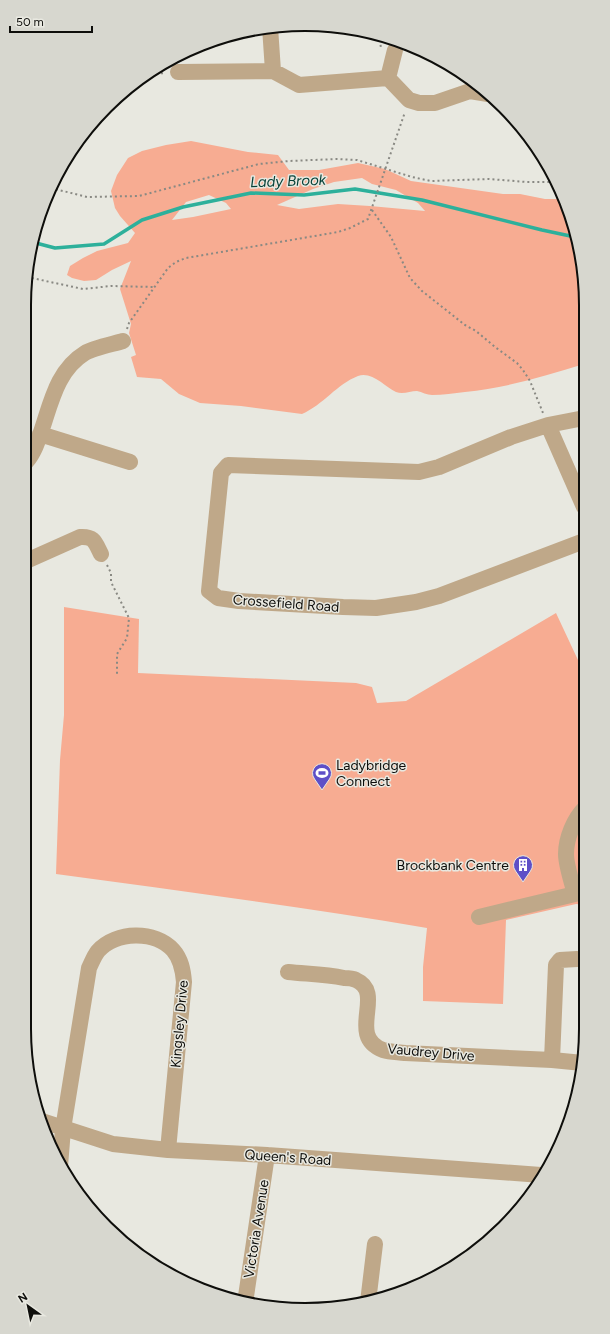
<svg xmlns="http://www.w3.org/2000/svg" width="610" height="1334" viewBox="0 0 610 1334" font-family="Figtree,sans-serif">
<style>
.green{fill:#f7ac92;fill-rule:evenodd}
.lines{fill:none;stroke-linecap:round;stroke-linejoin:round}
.stream{stroke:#2db09b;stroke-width:3.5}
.path{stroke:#898983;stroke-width:2;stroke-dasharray:2 3;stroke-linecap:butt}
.minor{stroke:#bfa889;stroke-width:16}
.labels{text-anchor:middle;stroke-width:3;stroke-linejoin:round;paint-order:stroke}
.street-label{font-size:14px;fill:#0e0e0b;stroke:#e8e8e0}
.poi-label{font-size:14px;fill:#0e0e0b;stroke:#e8e8e0;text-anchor:start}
.water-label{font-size:15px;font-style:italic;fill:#064037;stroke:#e8e8e0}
.rim{fill:none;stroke:#0e0e0b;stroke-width:2}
</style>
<rect width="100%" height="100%" fill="#e8e8e0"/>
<path class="green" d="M191,141L248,152L278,155L289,170H319L358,163L385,169L411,181L503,194H520L545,199H565L584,268V364C545,376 506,388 465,392C454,393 443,395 432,395C427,395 422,392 417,391C410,391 403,395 396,392C385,387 372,371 358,376C337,384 323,405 302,414L241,406L200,403L179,394L161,379L137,377L131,357L136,355L129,333L131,324L120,289L131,261L112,270L96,280L84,281L72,278L67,275L70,266L83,258L97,251L128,243L135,233L120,216L115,208L111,191L117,175L128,158L142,151L166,145ZM362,178L372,184L396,190L418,203L425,211L370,206L338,204L299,209L277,205L313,189L334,182ZM209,195L226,203L231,209L193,217L172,220L186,202Z
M64,607L139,619L138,673L356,683L372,687L377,703L406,701L556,613L585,675V820L583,828L585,837L586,905L576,904L506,920L503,1004L423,1001V967L427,928C304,907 180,891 56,874L60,760L64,715Z"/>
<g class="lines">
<path class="stream" d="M32,242L55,248L104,244L142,220L183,207L251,193L304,195L355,189L422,200L542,230L575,237"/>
<path class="path" d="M349,28L350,31L360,29
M379,35L381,48
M146,74L166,73
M51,188L87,197L139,196L259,164L289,161L337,159L357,160L412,177L431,181L489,179L527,182H556
M372,210L391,237L410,278L422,291L465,325L476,331L495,347L517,363L523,370L530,381L543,413
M27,277L83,289L111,286L153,287
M127,329L129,323L168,268L176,262L186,258L338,232L350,228L368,219L405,112
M107,565L111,573V582L129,618L127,638L117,654V674"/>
<path class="minor" d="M270,27L273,71L299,85L388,78L409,100L419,103H435L470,91L488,94
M178,72L273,71
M388,78L395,50
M584,418L548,425L511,437L439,467L419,472L228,465L221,473L209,591L218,598L239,601L343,607L376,608L416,602L439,596L584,541
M548,425L584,507
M40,434L130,462
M24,464C33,456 37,443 41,432C51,403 57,370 85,353C93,348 113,344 123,341
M24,562L80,537C94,536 95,542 101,554
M479,917L575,894C572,883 566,865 566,854C566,838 574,819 585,808
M288,972C307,974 325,974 344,978C347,978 352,978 356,980C386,993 346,1036 383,1050C390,1052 398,1052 405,1053L552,1060L583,1063
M552,1060L556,965L560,960L577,959
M39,1120L113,1144L168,1150L267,1155L541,1175
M60,1166L63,1129L89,968C92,962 94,956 98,951C116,931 155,930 173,950C181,959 183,970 184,982L168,1150
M368,1302L375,1244
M245,1303L267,1155"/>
</g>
<defs>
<g id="stadium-pin" transform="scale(1)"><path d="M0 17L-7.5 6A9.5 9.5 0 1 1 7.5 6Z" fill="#5e4fc7" stroke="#e8e8e0"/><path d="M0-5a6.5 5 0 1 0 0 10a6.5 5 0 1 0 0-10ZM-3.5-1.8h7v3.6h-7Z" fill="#fff"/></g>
<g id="building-pin" transform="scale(1)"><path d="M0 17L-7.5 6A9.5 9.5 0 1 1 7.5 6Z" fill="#5e4fc7" stroke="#e8e8e0"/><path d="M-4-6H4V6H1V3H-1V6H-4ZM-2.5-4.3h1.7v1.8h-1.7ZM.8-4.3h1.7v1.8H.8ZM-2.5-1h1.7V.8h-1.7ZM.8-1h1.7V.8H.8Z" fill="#fff"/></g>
</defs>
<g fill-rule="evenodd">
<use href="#stadium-pin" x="322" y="773"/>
<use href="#building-pin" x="523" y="865"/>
</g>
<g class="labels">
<g class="street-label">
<text transform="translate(286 603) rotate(4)" y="5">Crossefield Road</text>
<text transform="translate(179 1024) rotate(-85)" y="5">Kingsley Drive</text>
<text transform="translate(431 1052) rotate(5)" y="5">Vaudrey Drive</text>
<text transform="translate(288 1157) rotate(4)" y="5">Queen's Road</text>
<text transform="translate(256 1229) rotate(-81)" y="5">Victoria Avenue</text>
</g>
<g class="poi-label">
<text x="336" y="770">Ladybridge<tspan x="336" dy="16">Connect</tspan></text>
<text x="509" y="870" text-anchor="end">Brockbank Centre</text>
</g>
<g class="water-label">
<text transform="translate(288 181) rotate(-2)" y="5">Lady Brook</text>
</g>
</g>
<path d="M0 0H610V1334H0ZM305 31H305A274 274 0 0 1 579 305V1029A274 274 0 0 1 305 1303H305A274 274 0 0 1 31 1029V305A274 274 0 0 1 305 31Z" fill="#d7d7cf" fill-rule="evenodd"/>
<path class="rim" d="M305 31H305A274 274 0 0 1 579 305V1029A274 274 0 0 1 305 1303H305A274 274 0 0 1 31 1029V305A274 274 0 0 1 305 31Z"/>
<g transform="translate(28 1306) rotate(327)" stroke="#e8e8e0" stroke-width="3" paint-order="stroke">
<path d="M0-3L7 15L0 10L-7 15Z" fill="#0e0e0b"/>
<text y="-6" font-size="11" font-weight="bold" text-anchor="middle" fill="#0e0e0b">N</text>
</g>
<path d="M10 26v6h82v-6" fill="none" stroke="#0e0e0b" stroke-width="2"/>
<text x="16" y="26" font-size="12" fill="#0e0e0b" stroke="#e8e8e0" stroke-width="3" paint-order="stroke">50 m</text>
</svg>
